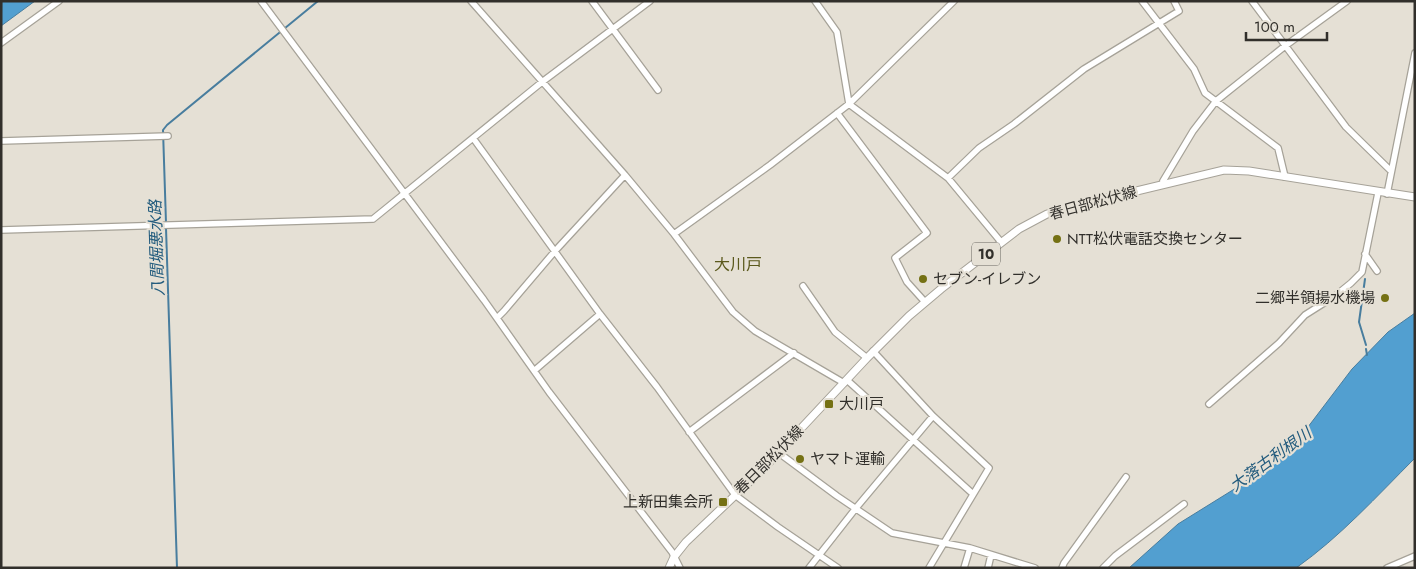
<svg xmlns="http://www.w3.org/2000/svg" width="1416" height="569" viewBox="0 0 1416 569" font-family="Jost,'Noto Sans JP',sans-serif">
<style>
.water{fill:#529fd0;stroke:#487d9e}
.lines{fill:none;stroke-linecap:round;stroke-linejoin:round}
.stream{stroke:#487d9e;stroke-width:2}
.minor-casing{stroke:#a6a298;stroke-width:8}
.major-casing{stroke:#a6a298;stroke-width:9}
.minor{stroke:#fff;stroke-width:5.5}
.major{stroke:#fff;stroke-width:7}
.poi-dot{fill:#757114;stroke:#e5e0d5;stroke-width:2}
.labels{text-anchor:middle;stroke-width:4.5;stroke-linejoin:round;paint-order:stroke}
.shield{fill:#e5e0d5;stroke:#67645e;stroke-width:1}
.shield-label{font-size:14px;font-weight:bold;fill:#312f2b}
.street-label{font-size:15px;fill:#312f2b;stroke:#e5e0d5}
.poi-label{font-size:15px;fill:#312f2b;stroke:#e5e0d5;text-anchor:start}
.water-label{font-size:16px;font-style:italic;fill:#225b7d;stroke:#e5e0d5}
.neighbourhood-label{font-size:16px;fill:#5b591d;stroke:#e5e0d5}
</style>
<rect width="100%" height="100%" fill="#e5e0d5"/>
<path class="water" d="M2,1H35L1,26Z
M1415,313V458C1377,496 1340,537 1296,568H1129L1178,524L1236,488L1292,448L1352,369L1388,332Z"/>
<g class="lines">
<path class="stream" d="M166,223L163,130L167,125L318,1
M166,228L177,568
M1365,279L1359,322L1366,345
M1366,349L1367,355"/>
<g class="minor-casing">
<path id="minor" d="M261,1L484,300L549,392L672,552L680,568
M471,1L625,175L674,234L733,312L755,331L844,383
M592,1L658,90
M815,1L837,32L849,104L948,178L1001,242
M1142,1L1194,69L1205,93L1278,148L1285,177
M1252,1L1346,127L1391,171
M1,43L59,1
M837,113L927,233L895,258L907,282L925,302
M473,138L600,314L657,387L735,495L778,527L838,568
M1,141L168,136
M948,178L979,148L1014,124L1084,69L1179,11L1174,1
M1163,181L1193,131L1216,101L1285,46L1347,1
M1387,194L1415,53
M1,230L373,219L542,82L650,1
M674,234L770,165L849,104L954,1
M1365,254L1377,271
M803,286L835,332L867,358
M497,318L504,311L555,251L625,175
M873,351L933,416L989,468L929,568
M535,370L600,314
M847,380L973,494
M1209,404L1279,343L1305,315L1335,296L1351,283L1362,272L1378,193
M689,432L794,353
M779,453L837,496L892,533L970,548L1035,568
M809,568L856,508L933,416
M964,568L970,548
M988,568L991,555
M1062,568L1064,563L1126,477
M1103,568L1115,556L1184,504
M1387,568L1415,556"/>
</g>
<g class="major-casing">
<path id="major" d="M669,568L674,557L686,542L765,467L867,358L909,316L941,289L1019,229L1047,214L1074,206L1224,170L1249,171L1415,197"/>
</g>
<use href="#minor" class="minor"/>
<use href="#major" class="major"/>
</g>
<g class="poi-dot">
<circle cx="1057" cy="239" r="5"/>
<circle cx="923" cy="279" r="5"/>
<circle cx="1385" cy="298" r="5"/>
<rect x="824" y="399" width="10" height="10" rx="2.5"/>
<circle cx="800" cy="459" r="5"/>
<rect x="718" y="497" width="10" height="10" rx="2.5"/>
</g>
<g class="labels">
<rect class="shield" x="972" y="242.5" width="28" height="23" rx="4"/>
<g class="shield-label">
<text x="986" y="259">10</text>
</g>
<g class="street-label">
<text transform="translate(1093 203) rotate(-15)" y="5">春日部松伏線</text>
<text transform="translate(769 460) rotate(-45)" y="5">春日部松伏線</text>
</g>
<g class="poi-label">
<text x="1067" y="244">NTT松伏電話交換センター</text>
<text x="933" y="284">セブン-イレブン</text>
<text x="1375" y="303" text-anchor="end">二郷半領揚水機場</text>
<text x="839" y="409">大川戸</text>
<text x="810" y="464">ヤマト運輸</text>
<text x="713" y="507" text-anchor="end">上新田集会所</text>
</g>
<g class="water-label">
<text transform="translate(156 248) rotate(-92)" y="6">八間堀悪水路</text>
<text transform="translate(1270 459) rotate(-36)" y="6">大落古利根川</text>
</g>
<g class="neighbourhood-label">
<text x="738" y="270">大川戸</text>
</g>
</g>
<rect width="1416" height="569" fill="none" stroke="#312f2b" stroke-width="5"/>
<path d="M1246 32v8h81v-8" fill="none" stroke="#312f2b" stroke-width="2.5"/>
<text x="1254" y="32" font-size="15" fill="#312f2b" stroke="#e5e0d5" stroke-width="4" paint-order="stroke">100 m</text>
</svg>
